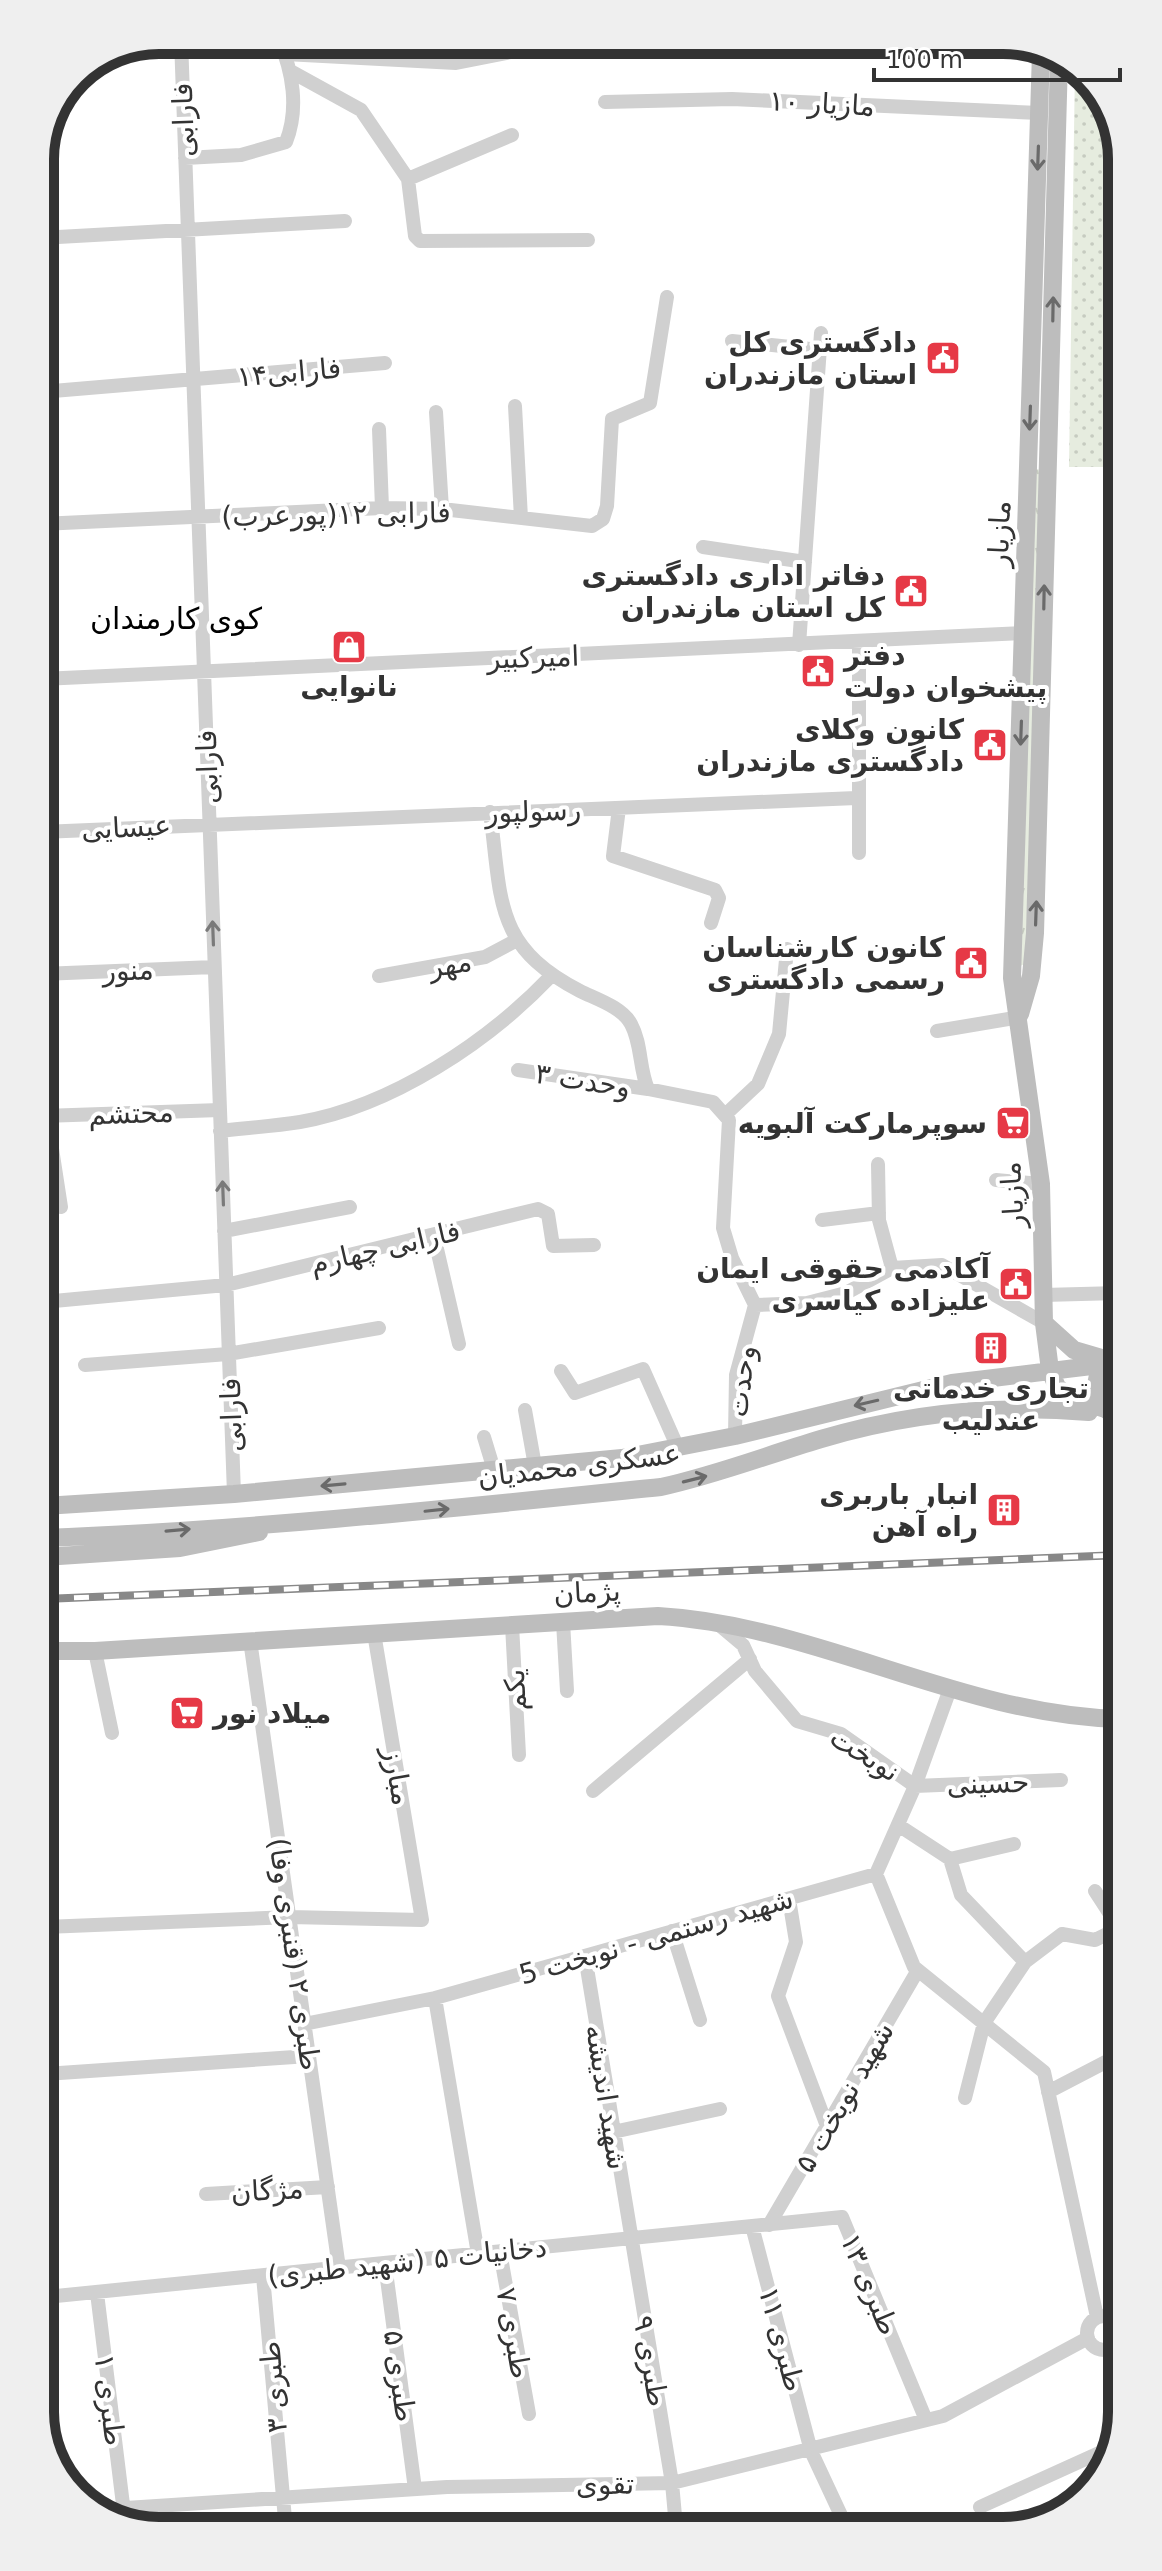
<svg xmlns="http://www.w3.org/2000/svg" width="1162" height="2571" viewBox="0 0 1162 2571" font-family="'DejaVu Sans',Cairo,sans-serif">
<style>
.grass{fill:url(#grass-tufts)}
.park{fill:url(#park-dots)}
.lines{fill:none;stroke-linecap:round;stroke-linejoin:round}
.street{stroke:#d0d0d0;stroke-width:14}
.secondary{stroke:#bdbdbd;stroke-width:18}
.rail-casing{stroke:#888;stroke-width:8}
.rail{stroke:#fff;stroke-width:5;stroke-dasharray:15;stroke-linecap:butt}
.oneway{stroke:#6a6a6a}
.oneway2{stroke:#7a7a7a}
.labels{text-anchor:middle;stroke-width:8;stroke-linejoin:round;paint-order:stroke}
.street-label{font-size:28px;fill:#333;stroke:#fff}
.poi-label{font-size:28px;font-weight:bold;fill:#333;stroke:#fff;text-anchor:end}
.neighbourhood-label{font-size:30px;fill:#000;stroke:#fff}
.rim{fill:none;stroke:#333;stroke-width:10}
</style>
<defs>
<pattern id="grass-tufts" width="24" height="20" patternUnits="userSpaceOnUse" patternTransform="scale(2)"><rect width="24" height="20" fill="#e6ecdf"/><path d="M3 7l-1-3M5 7V3M7 7l1-3M15 17l-1-3M17 17v-4M19 17l1-3" fill="none" stroke="#c6cbc0"/></pattern>
<pattern id="park-dots" width="8" height="8" patternUnits="userSpaceOnUse" patternTransform="scale(2)"><rect width="8" height="8" fill="#e6ecdf"/><path d="M2 2h.1M6 6h.1" fill="none" stroke="#c6cbc0" stroke-width="1.8" stroke-linecap="round"/></pattern>
</defs>
<rect width="100%" height="100%" fill="#fff"/>
<path class="grass" d="M1033,469L1044,470L1027,963L1020,966Z"/>
<path class="park" d="M1075,65L1116,121V467H1069Z"/>
<g class="lines">
<path class="street" d="M181,40L234,1494
M285,54L456,63L507,53
M292,72L361,110L408,179L415,236L420,241L588,240
M605,102L732,99L1039,113
M185,158L241,155L286,142C299,109 293,72 279,40
M408,179L512,135
M40,238L345,221
M732,341L820,350
M41,392L385,363
M515,406L521,518
M436,412L442,509
M379,429L382,508
M41,524L382,508L442,509L592,526L603,519L607,506L612,419L650,403L667,297
M703,547L805,562
M859,642V853
M799,645L821,333
M42,679L1024,633
M619,808L613,856L715,890L719,898L711,923
M490,812C502,900 493,946 580,991C596,999 622,1007 631,1024C642,1044 639,1069 648,1089L713,1102L729,1120L723,1228L732,1258L755,1305
M42,832L856,798
M42,974L214,967
M379,976L485,957L517,940
M937,1031L1020,1017
M518,1070L648,1089
M726,1114L758,1084L779,1034L787,949
M43,1116L220,1110
M47,1116L61,1207
M220,1131C247,1128 274,1126 300,1122C392,1106 488,1042 551,976
M878,1164L879,1220L892,1268
M996,1180L1041,1184
M822,1220L879,1213
M224,1231L350,1207
M434,1236L459,1344
M1043,1295L1119,1293
M43,1302L226,1285L538,1209L548,1214L553,1246L594,1245
M85,1365L228,1354L379,1328
M561,1371L575,1393L643,1369L678,1448
M525,1410L535,1466
M735,1436L736,1375L755,1305L807,1303L846,1293L892,1268L942,1265L1044,1323
M484,1437L494,1470
M563,1622L567,1691
M718,1624L743,1645L755,1671L797,1721L841,1734L915,1786L1061,1780
M512,1625L519,1755
M250,1640L339,2268
M95,1651L112,1733
M950,1689L915,1786L876,1874L914,1967L1044,2072L1097,2317
M593,1791L750,1659
M898,1825L950,1859L961,1895L1025,1962
M950,1859L1014,1844
M1095,1891L1119,1928
M789,1899L796,1942L778,1996L827,2126
M45,1927L290,1917L422,1920L374,1633
M672,1931L700,2020
M585,1956L672,2483L676,2527
M435,1998L478,2254
M304,2024L435,1998L876,1874
M45,2074L309,2056
M1048,2092L1121,2054
M965,2098L984,2023L1025,1962L1062,1934L1095,1940L1121,1927
M613,2132L720,2109
M206,2194L328,2187
M769,2225L918,1970
M752,2226L811,2451L846,2526
M500,2252L529,2414
M385,2264L415,2489
M263,2276L286,2530
M97,2293L125,2521
M46,2297L842,2217L926,2420
M1087 2333a17 17 0 1 1 34 0a17 17 0 1 1-34 0Z
M1108,2349L1122,2385
M980,2507L1110,2448
M95,2510L447,2487L672,2483L943,2416L1088,2338"/>
<path class="secondary" d="M1041,52L1012,978L1041,1184L1044,1323L1050,1370L1057,1387L1071,1398L1105,1409
M1020,1014L1031,976L1035,933L1059,59
M1044,1323L1074,1350L1108,1360
M1113,1362L1098,1375C1093,1394 1099,1410 1119,1416
M44,1506L234,1494L622,1458L735,1436L952,1383L1108,1364
M44,1538C250,1530 456,1508 661,1487C716,1475 767,1455 821,1439C908,1413 998,1404 1089,1412
M44,1557L180,1548L259,1532
M44,1651H95L658,1616C817,1625 960,1715 1120,1719"/>
<g class="rail-casing">
<path id="rail" d="M44,1599L1120,1555"/>
</g>
<use href="#rail" class="rail"/>
</g>
<defs><path id="oneway-shaft" d="M-6 0H5M1.5-3L5.5 0L1.5 3" fill="none" stroke-width="1.6" stroke-linecap="round" stroke-linejoin="round" transform="scale(2)"/></defs>
<g class="oneway">
<use href="#oneway-shaft" transform="translate(1038 158) rotate(92)"/>
<use href="#oneway-shaft" transform="translate(1053 309) rotate(-89)"/>
<use href="#oneway-shaft" transform="translate(1030 418) rotate(92)"/>
<use href="#oneway-shaft" transform="translate(1044 597) rotate(-89)"/>
<use href="#oneway-shaft" transform="translate(1021 733) rotate(92)"/>
<use href="#oneway-shaft" transform="translate(1036 913) rotate(-88)"/>
<use href="#oneway-shaft" transform="translate(866 1403) rotate(167)"/>
<use href="#oneway-shaft" transform="translate(695 1479) rotate(-14)"/>
<use href="#oneway-shaft" transform="translate(333 1485) rotate(175)"/>
<use href="#oneway-shaft" transform="translate(437 1510) rotate(-6)"/>
<use href="#oneway-shaft" transform="translate(178 1530) rotate(-5)"/>
</g>
<g class="oneway2">
<use href="#oneway-shaft" transform="translate(213 933) rotate(-92)"/>
<use href="#oneway-shaft" transform="translate(223 1193) rotate(-92)"/>
</g>
<defs>
<g id="civic-square" transform="scale(1.8)"><rect x="-9" y="-9" width="18" height="18" rx="4" fill="#e63946" stroke="#fff"/><path d="M-.6-6.5H3V-4.5H.6V-3L4-1V1h2V6H-6V1h2V-1L-.6-3ZM-1.2 2.5V6h2.4V2.5Z" fill="#fff"/></g>
<g id="shop-square" transform="scale(1.8)"><rect x="-9" y="-9" width="18" height="18" rx="4" fill="#e63946" stroke="#fff"/><path d="M-5-2.5h2.3a2.7 3.5 0 0 1 5.4 0H5L5.5 6h-11ZM-1.5-2.5h3a1.5 2.3 0 0 0-3 0Z" fill="#fff"/></g>
<g id="supermarket-square" transform="scale(1.8)"><rect x="-9" y="-9" width="18" height="18" rx="4" fill="#e63946" stroke="#fff"/><path d="M-6-5.5h2.5l.6 2H6L4.5 2H-2.5L-4.4-4H-6ZM-1.5 3.2a1.3 1.3 0 1 0 .1 0ZM3 3.2a1.3 1.3 0 1 0 .1 0Z" fill="#fff"/></g>
<g id="building-square" transform="scale(1.8)"><rect x="-9" y="-9" width="18" height="18" rx="4" fill="#e63946" stroke="#fff"/><path d="M-4-6H4V6H1V3H-1V6H-4ZM-2.5-4.3h1.7v1.8h-1.7ZM.8-4.3h1.7v1.8H.8ZM-2.5-1h1.7V.8h-1.7ZM.8-1h1.7V.8H.8Z" fill="#fff"/></g>
</defs>
<g fill-rule="evenodd">
<use href="#civic-square" x="943" y="358"/>
<use href="#civic-square" x="911" y="591"/>
<use href="#shop-square" x="349" y="647"/>
<use href="#civic-square" x="818" y="671"/>
<use href="#civic-square" x="990" y="745"/>
<use href="#civic-square" x="971" y="963"/>
<use href="#supermarket-square" x="1013" y="1123"/>
<use href="#civic-square" x="1016" y="1284"/>
<use href="#building-square" x="991" y="1348"/>
<use href="#building-square" x="1004" y="1510"/>
<use href="#supermarket-square" x="187" y="1713"/>
</g>
<g class="labels">
<g class="street-label">
<text transform="translate(822 103) rotate(3)" y="10">مازیار ١٠</text>
<text transform="translate(183 120) rotate(-92)" y="10">فارابی</text>
<text transform="translate(289 372) rotate(-5)" y="10">فارابی۱۴‌</text>
<text transform="translate(336 514) rotate(-1)" y="10">فارابی ۱۲(پورعرب)</text>
<text transform="translate(999 534) rotate(-88)" y="10">مازیار</text>
<text transform="translate(533 657) rotate(-2)" y="10">امیرکبیر</text>
<text transform="translate(207 767) rotate(-92)" y="10">فارابی</text>
<text transform="translate(533 811) rotate(-2)" y="10">رسولپور</text>
<text transform="translate(126 827) rotate(-3)" y="10">عیسایی</text>
<text transform="translate(450 964) rotate(-10)" y="10">مهر</text>
<text transform="translate(128 970) rotate(-2)" y="10">منور</text>
<text transform="translate(583 1080) rotate(9)" y="10">وحدت ۳</text>
<text transform="translate(131 1113) rotate(-2)" y="10">محتشم</text>
<text transform="translate(1012 1195) rotate(-94)" y="10">مازیار</text>
<text transform="translate(385 1247) rotate(-13)" y="10">فارابی چهارم</text>
<text transform="translate(741 1381) rotate(-83)" y="10">وحدت</text>
<text transform="translate(231 1415) rotate(-92)" y="10">فارابی</text>
<text transform="translate(579 1465) rotate(-7)" y="10">عسکری محمدیان</text>
<text transform="translate(587 1592) rotate(-3)" y="10">پژمان</text>
<text transform="translate(515 1690) rotate(-93)" y="10">یکم</text>
<text transform="translate(865 1754) rotate(32)" y="10">نوبخت</text>
<text transform="translate(398 1776) rotate(80)" y="10">مبارز</text>
<text transform="translate(988 1783) rotate(-2)" y="10">حسینی</text>
<text transform="translate(656 1936) rotate(-16)" y="10">شهید رستمی - نوبخت 5</text>
<text transform="translate(295 1954) rotate(82)" y="10">طبری ۲ (قنبری وفا)</text>
<text transform="translate(607 2097) rotate(81)" y="10">شهید اندیشه</text>
<text transform="translate(844 2097) rotate(-60)" y="10">شهید نوبخت ۵</text>
<text transform="translate(267 2190) rotate(-3)" y="10">مژگان</text>
<text transform="translate(407 2261) rotate(-6)" y="10">دخانیات ۵ (شهید طبری)</text>
<text transform="translate(870 2284) rotate(67)" y="10">طبری ۱۳</text>
<text transform="translate(514 2333) rotate(80)" y="10">طبری ۷</text>
<text transform="translate(782 2339) rotate(75)" y="10">طبری ۱۱</text>
<text transform="translate(651 2361) rotate(80)" y="10">طبری ۹</text>
<text transform="translate(400 2376) rotate(82)" y="10">طبری ۵</text>
<text transform="translate(273 2387) rotate(-95)" y="10">طبری ۳</text>
<text transform="translate(110 2400) rotate(83)" y="10">طبری ۱</text>
<text transform="translate(605 2484) rotate(-1)" y="10">تقوی</text>
</g>
<g class="poi-label">
<text x="917" y="352">دادگستری کل<tspan x="917" dy="32">استان مازندران</tspan></text>
<text x="885" y="585">دفاتر اداری دادگستری<tspan x="885" dy="32">کل استان مازندران</tspan></text>
<text x="844" y="665" text-anchor="start">دفتر<tspan x="844" dy="32">پیشخوان دولت</tspan></text>
<text x="349" y="696" text-anchor="middle">نانوایی</text>
<text x="964" y="739">کانون وکلای<tspan x="964" dy="32">دادگستری مازندران</tspan></text>
<text x="945" y="957">کانون کارشناسان<tspan x="945" dy="32">رسمی دادگستری</tspan></text>
<text x="987" y="1133">سوپرمارکت آلبویه</text>
<text x="990" y="1278">آکادمی حقوقی ایمان<tspan x="990" dy="32">علیزاده کیاسری</tspan></text>
<text x="991" y="1398" text-anchor="middle">تجاری خدماتی<tspan x="991" dy="32">عندلیب</tspan></text>
<text x="978" y="1504">انبار باربری<tspan x="978" dy="32">راه آهن</tspan></text>
<text x="213" y="1723" text-anchor="start">میلاد نور</text>
</g>
<g class="neighbourhood-label">
<text x="176" y="629">کوی کارمندان</text>
</g>
</g>
<path d="M0 0H1162V2571H0ZM159 54H1003A105 105 0 0 1 1108 159V2412A105 105 0 0 1 1003 2517H159A105 105 0 0 1 54 2412V159A105 105 0 0 1 159 54Z" fill="#efefef" fill-rule="evenodd"/>
<path class="rim" d="M159 54H1003A105 105 0 0 1 1108 159V2412A105 105 0 0 1 1003 2517H159A105 105 0 0 1 54 2412V159A105 105 0 0 1 159 54Z"/>
<path d="M874 68v12h246v-12" fill="none" stroke="#333333" stroke-width="4"/>
<text x="886" y="68" font-size="24" fill="#333333" stroke="#ffffff" stroke-width="6" paint-order="stroke">100 m</text>
</svg>
